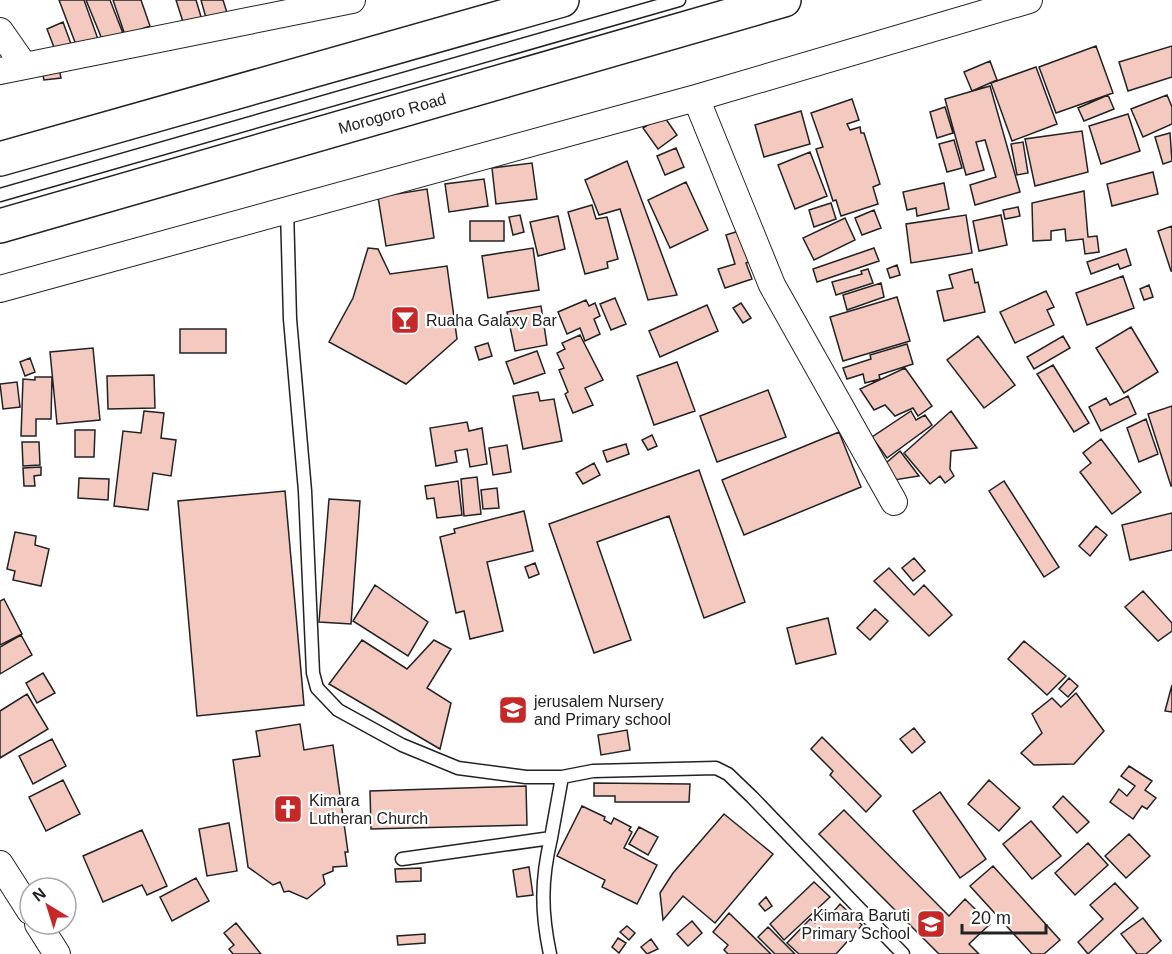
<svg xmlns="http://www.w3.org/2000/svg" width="1172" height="954" viewBox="0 0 1172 954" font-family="Arial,sans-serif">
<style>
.building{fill:#f3c9c0;stroke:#222;stroke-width:1.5}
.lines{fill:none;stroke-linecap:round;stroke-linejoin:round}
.lane-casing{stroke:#222;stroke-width:15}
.street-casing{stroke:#222;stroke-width:28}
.highway-casing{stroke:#222;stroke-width:36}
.lane{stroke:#fff;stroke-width:12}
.street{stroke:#fff;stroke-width:26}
.highway{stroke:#fff;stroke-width:33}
.labels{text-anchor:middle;stroke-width:4.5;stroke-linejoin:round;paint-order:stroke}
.street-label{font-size:16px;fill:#222;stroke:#fff}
.poi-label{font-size:16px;fill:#222;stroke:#fff;text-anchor:start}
</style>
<rect width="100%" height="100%" fill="#fff"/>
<path class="building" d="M59,0H84L99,42L78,50Z
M86,0H110L124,36L104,44Z
M113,0H141L150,26L125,35Z
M176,0H196L202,20L184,25Z
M201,0H223L229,19L208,25Z
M63,22L71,44L55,50L47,29Z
M1096,46L1113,93L1056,113L1039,67Z
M1172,46V77L1128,91L1119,62Z
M990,61L997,80L972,91L964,72Z
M1036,67L1057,124L1012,141L991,83Z
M59,68L61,78L44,80L42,71Z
M990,86L1020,192L975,205L970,185L996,177L985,140L976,142L984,170L966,175L945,99Z
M1108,95L1114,109L1084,121L1078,108Z
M1167,95L1172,107V124L1143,137L1131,109Z
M852,99L859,120L847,124L850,130L860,127L861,133H864L880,184L873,187L878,204L841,216L836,200L833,201L816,149L823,147L811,113Z
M945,107L953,133L937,138L930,112Z
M801,111L810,144L764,157L755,125Z
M1128,114L1140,151L1101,164L1089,126Z
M663,115L677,135L658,149L643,128Z
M1082,131L1088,172L1035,186L1025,139Z
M1170,133L1172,161L1163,164L1155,137Z
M954,140L962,168L947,172L939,144Z
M1023,142L1028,173L1017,175L1011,144Z
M676,148L684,167L665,175L657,156Z
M810,152L827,196L795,209L778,165Z
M627,161L677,295L648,300L620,209L599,215L585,180Z
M532,163L537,199L496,204L492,168Z
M1153,172L1158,194L1112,206L1107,184Z
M484,179L488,206L449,212L445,184Z
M686,182L708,230L670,248L648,200Z
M944,183L949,209L917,216L916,208L907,210L903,192Z
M427,189L434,238L386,246L378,197Z
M1084,191L1088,237L1097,236L1099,252L1085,254L1083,239L1066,241L1065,229L1051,231V240L1033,241L1032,203Z
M831,203L836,219L814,227L809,210Z
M592,205L596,219L607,217L618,259L607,262L608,268L585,274L568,212Z
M1018,207L1020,216L1005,219L1003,210Z
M874,210L881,228L862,235L855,218Z
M520,215L524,232L513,235L509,217Z
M966,215L972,253L911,263L906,224Z
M1001,215L1007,245L979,251L973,221Z
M558,216L565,249L538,256L530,222Z
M845,218L855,240L814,260L803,238Z
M470,221H504V241H470Z
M1172,226V271H1171L1158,231Z
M739,231L749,262L746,263L752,279L725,288L718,269L735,264L726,235Z
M368,248L378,249L390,274L447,266L457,339L406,384L329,342L353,298Z
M533,248L539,290L488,298L482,256Z
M874,248L879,261L817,282L813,269Z
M1126,249L1131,265L1120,269L1118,264L1091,274L1087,262Z
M897,265L900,275L890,278L887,269Z
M868,269L873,283L836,295L832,282L862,274L861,271Z
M972,269L975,283L978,282L985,312L944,321L937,291L953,288L949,275Z
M1123,276L1134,308L1087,325L1076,293Z
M881,283L884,297L847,310L843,295Z
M1149,285L1153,297L1144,300L1140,289Z
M1046,291L1054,307L1047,310L1054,325L1015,343L1000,312Z
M897,297L910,341L843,361L830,317Z
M615,298L626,324L611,330L600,304Z
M586,300L589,306L595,303L600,316L594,319L600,334L585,341L580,328L567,334L558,312Z
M741,303L751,318L743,323L733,308Z
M707,305L718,331L660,357L649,331Z
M541,306L547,345L515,351L507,312Z
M1131,327L1158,372L1124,393L1096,348Z
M180,329H226V353H180Z
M580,335L603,380L585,388L593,405L573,413L565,394L568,392L559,370L564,368L557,353L565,349L562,343Z
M978,336L1015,385L984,408L947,360Z
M1063,336L1070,348L1034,369L1027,357Z
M488,343L492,356L479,360L475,347Z
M907,344L913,364L879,375L880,379L865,383L863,374L847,379L843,368L871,359L870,355Z
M93,348L100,420L57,424L50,352Z
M537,351L545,373L514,384L506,362Z
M30,358L35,372L25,376L20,362Z
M677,362L695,411L654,425L637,376Z
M1053,365L1089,423L1074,432L1037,374Z
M905,368L932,406L918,416L913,408L895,416L885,405L874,410L860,389Z
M154,375L155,408L108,409L107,376Z
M35,377H52L51,419H36V436H21L23,379L35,380Z
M17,382L20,407L3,409L0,384Z
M768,390L786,437L717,462L700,416Z
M538,392L540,401L554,399L562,441L523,449L513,396Z
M1128,396L1136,414L1101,431L1089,407L1106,398L1110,405Z
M1172,406V486H1171L1148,414Z
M144,411L164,413L161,438L176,440L171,476L153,473L148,510L114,506L123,431L141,433Z
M911,411L916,420L925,415L932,425L887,458L872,437Z
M951,411L977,448L951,451L950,469L954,476L945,483L940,476L930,484L904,453Z
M1146,419L1158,454L1139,462L1127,428Z
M467,422L469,431L482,428L487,464L470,467L467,449L455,451L457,462L436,466L430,428Z
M75,430H95L94,457H75Z
M839,432L861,487L744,535L722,480Z
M652,435L657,446L648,450L642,440Z
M1101,439L1141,492L1112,514L1080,472L1091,463L1083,453Z
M22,442H39L40,465L23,466Z
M626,444L629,454L607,462L603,451Z
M507,445L511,472L493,475L489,448Z
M900,451L919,476L894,480L886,463Z
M594,463L600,475L583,484L576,473Z
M41,467V475L34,476L35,486H24L23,468Z
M699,470L745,602L704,618L669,516L597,542L631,640L594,653L549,524Z
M477,477L481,514L464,516L461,479Z
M79,478L109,479L108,500L78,498Z
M458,481L462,515L437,518L434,498L427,499L425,486Z
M1004,481L1059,567L1044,577L989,491Z
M497,488L499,508L483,509L481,490Z
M285,491L304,705L197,716L178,501Z
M329,499L360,501L351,624L319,622Z
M524,511L533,551L487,562L503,631L470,639L464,611L456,613L440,537L455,533L454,529Z
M1172,513V550L1130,560L1122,525Z
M1096,526L1107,535L1090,556L1079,546Z
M15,532L36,536L35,545L49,549L41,586L13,580L15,571L7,569Z
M914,558L925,571L913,581L902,568Z
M535,563L539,574L529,578L525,567Z
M889,568L914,595L924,585L952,615L929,636L874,581Z
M375,585L428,622L408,656L353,621Z
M1143,591L1172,623V631L1158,641L1125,607Z
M4,599L22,634L0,645V601Z
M875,609L888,621L870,640L857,628Z
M828,618L836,654L796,664L787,628Z
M21,635L32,655L0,674V647Z
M362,640L407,669L434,640L451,649L427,688L451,703L440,749L329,684Z
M1024,641L1066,676L1047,695L1008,659Z
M43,673L55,693L37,703L26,683Z
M1069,678L1078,686L1068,697L1059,689Z
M1172,685V712L1165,711Z
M1076,693L1104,731L1074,764L1034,765L1021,753L1042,733L1032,714L1052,698L1061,707Z
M27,694L48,729L0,758V711Z
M300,724L304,750L333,745L348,852H345L347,866L333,867V871L323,875L325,884L307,899L289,891L284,892L280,882L273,885L248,867L233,760L260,756L256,731Z
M914,728L925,742L912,753L900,739Z
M627,730L630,750L601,755L598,735Z
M822,737L881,796L866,812L830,775L833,771L811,749Z
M52,739L66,766L33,784L19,756Z
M1129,766L1152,781L1145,790L1156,798L1147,809L1142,806L1133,819L1110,802L1119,789L1127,796L1135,786L1121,776Z
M63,780L80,814L46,831L29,797Z
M989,780L1020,808L999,831L968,804Z
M594,783L690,784L689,802H615V796H594Z
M526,786L527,825L371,829L370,791Z
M940,792L986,859L960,878L913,811Z
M1063,796L1089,822L1077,833L1053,807Z
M582,806L605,817L604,820L611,824L614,818L631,827L629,830L632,832L624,848L657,865L637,904L602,887L605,880L557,856Z
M844,810L949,916L965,899L990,924L969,944L979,954H939L819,834Z
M724,814L773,854L715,923L683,896L663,920L660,893L673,873Z
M1031,821L1061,856L1032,879L1003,844Z
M229,823L237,871L207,876L199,829Z
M639,827L658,837L648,855L629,844Z
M142,830L167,886L147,895L142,885L103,902L83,856Z
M1129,834L1150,856L1126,878L1105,856Z
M1088,843L1108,865L1075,895L1055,873Z
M993,866L1060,940L1044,954H1032L970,886Z
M529,867L533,895L517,897L513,870Z
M421,868V881L396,882L395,869Z
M196,878L209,901L172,921L160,897Z
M814,882L830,897L784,940L770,924Z
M1115,883L1138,908L1088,954L1078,942L1103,919L1090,905Z
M766,897L772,906L765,911L759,904Z
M840,904L862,925L836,954H799L787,943L810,919L815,923L824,912L829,917Z
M729,913L771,954H728L724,950L728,945L713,932Z
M1143,918L1161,941L1146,954H1137L1121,934Z
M692,921L702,933L688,946L677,934Z
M236,923L261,954H233L229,949L234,945L224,933Z
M627,926L635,933L629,940L620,932Z
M768,927L795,954H775L758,937Z
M425,934V943L398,945L397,936Z
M618,938L626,943L619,953L612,947Z
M651,939L658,949L647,954L641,947Z"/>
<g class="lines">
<g class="lane-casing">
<path id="lane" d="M0,195L679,0
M287,209L290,319L305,491L313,673L317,688L338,710L402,745L458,768L526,777H562L593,771L716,768L728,774L752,797L903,954
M402,859L551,838L562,777
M550,954C541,912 541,880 551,838"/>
</g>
<g class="street-casing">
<path id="street" d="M0,31L23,64
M0,71L352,0
M696,98L772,285L894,502
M0,289L696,98L1029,0
M0,864L30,911
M38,924L57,954"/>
</g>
<g class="highway-casing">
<path id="highway" d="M0,159L562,0
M0,226L784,0"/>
</g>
<use href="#lane" class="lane"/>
<use href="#street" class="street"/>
<use href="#highway" class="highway"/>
</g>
<defs>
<g id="bar-square" transform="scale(1.5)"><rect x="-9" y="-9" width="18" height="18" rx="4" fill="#c62828" stroke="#fff"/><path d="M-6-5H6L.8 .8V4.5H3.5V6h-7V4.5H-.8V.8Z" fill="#fff"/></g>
<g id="school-square" transform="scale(1.5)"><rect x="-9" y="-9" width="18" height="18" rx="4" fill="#c62828" stroke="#fff"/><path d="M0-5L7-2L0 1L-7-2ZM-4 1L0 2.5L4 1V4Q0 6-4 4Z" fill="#fff"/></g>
<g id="church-square" transform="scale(1.5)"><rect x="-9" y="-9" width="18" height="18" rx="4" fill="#c62828" stroke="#fff"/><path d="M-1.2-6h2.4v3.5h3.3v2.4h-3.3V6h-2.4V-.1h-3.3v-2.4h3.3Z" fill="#fff"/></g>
</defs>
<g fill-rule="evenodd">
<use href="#bar-square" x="405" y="320"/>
<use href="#school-square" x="513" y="710"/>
<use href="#church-square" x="288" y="809"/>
<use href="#school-square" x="931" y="924"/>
</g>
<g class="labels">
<g class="street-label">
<text transform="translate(392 113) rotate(-16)" y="6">Morogoro Road</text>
</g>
<g class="poi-label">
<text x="426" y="326">Ruaha Galaxy Bar</text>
<text x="534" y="707">jerusalem Nursery<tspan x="534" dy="18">and Primary school</tspan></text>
<text x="309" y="806">Kimara<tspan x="309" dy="18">Lutheran Church</tspan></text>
<text x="910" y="921" text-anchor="end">Kimara Baruti<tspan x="910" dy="18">Primary School</tspan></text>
</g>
</g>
<g transform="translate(48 906) rotate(322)"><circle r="28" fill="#ffffff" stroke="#a7a7a7" stroke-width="1.5"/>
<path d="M0-4.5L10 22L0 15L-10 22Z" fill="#c62828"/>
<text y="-9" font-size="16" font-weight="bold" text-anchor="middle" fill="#222222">N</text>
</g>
<path d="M962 924v9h84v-9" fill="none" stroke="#222222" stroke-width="3"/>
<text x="971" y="924" font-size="18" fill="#222222" stroke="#ffffff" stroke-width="4.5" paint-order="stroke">20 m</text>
</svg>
